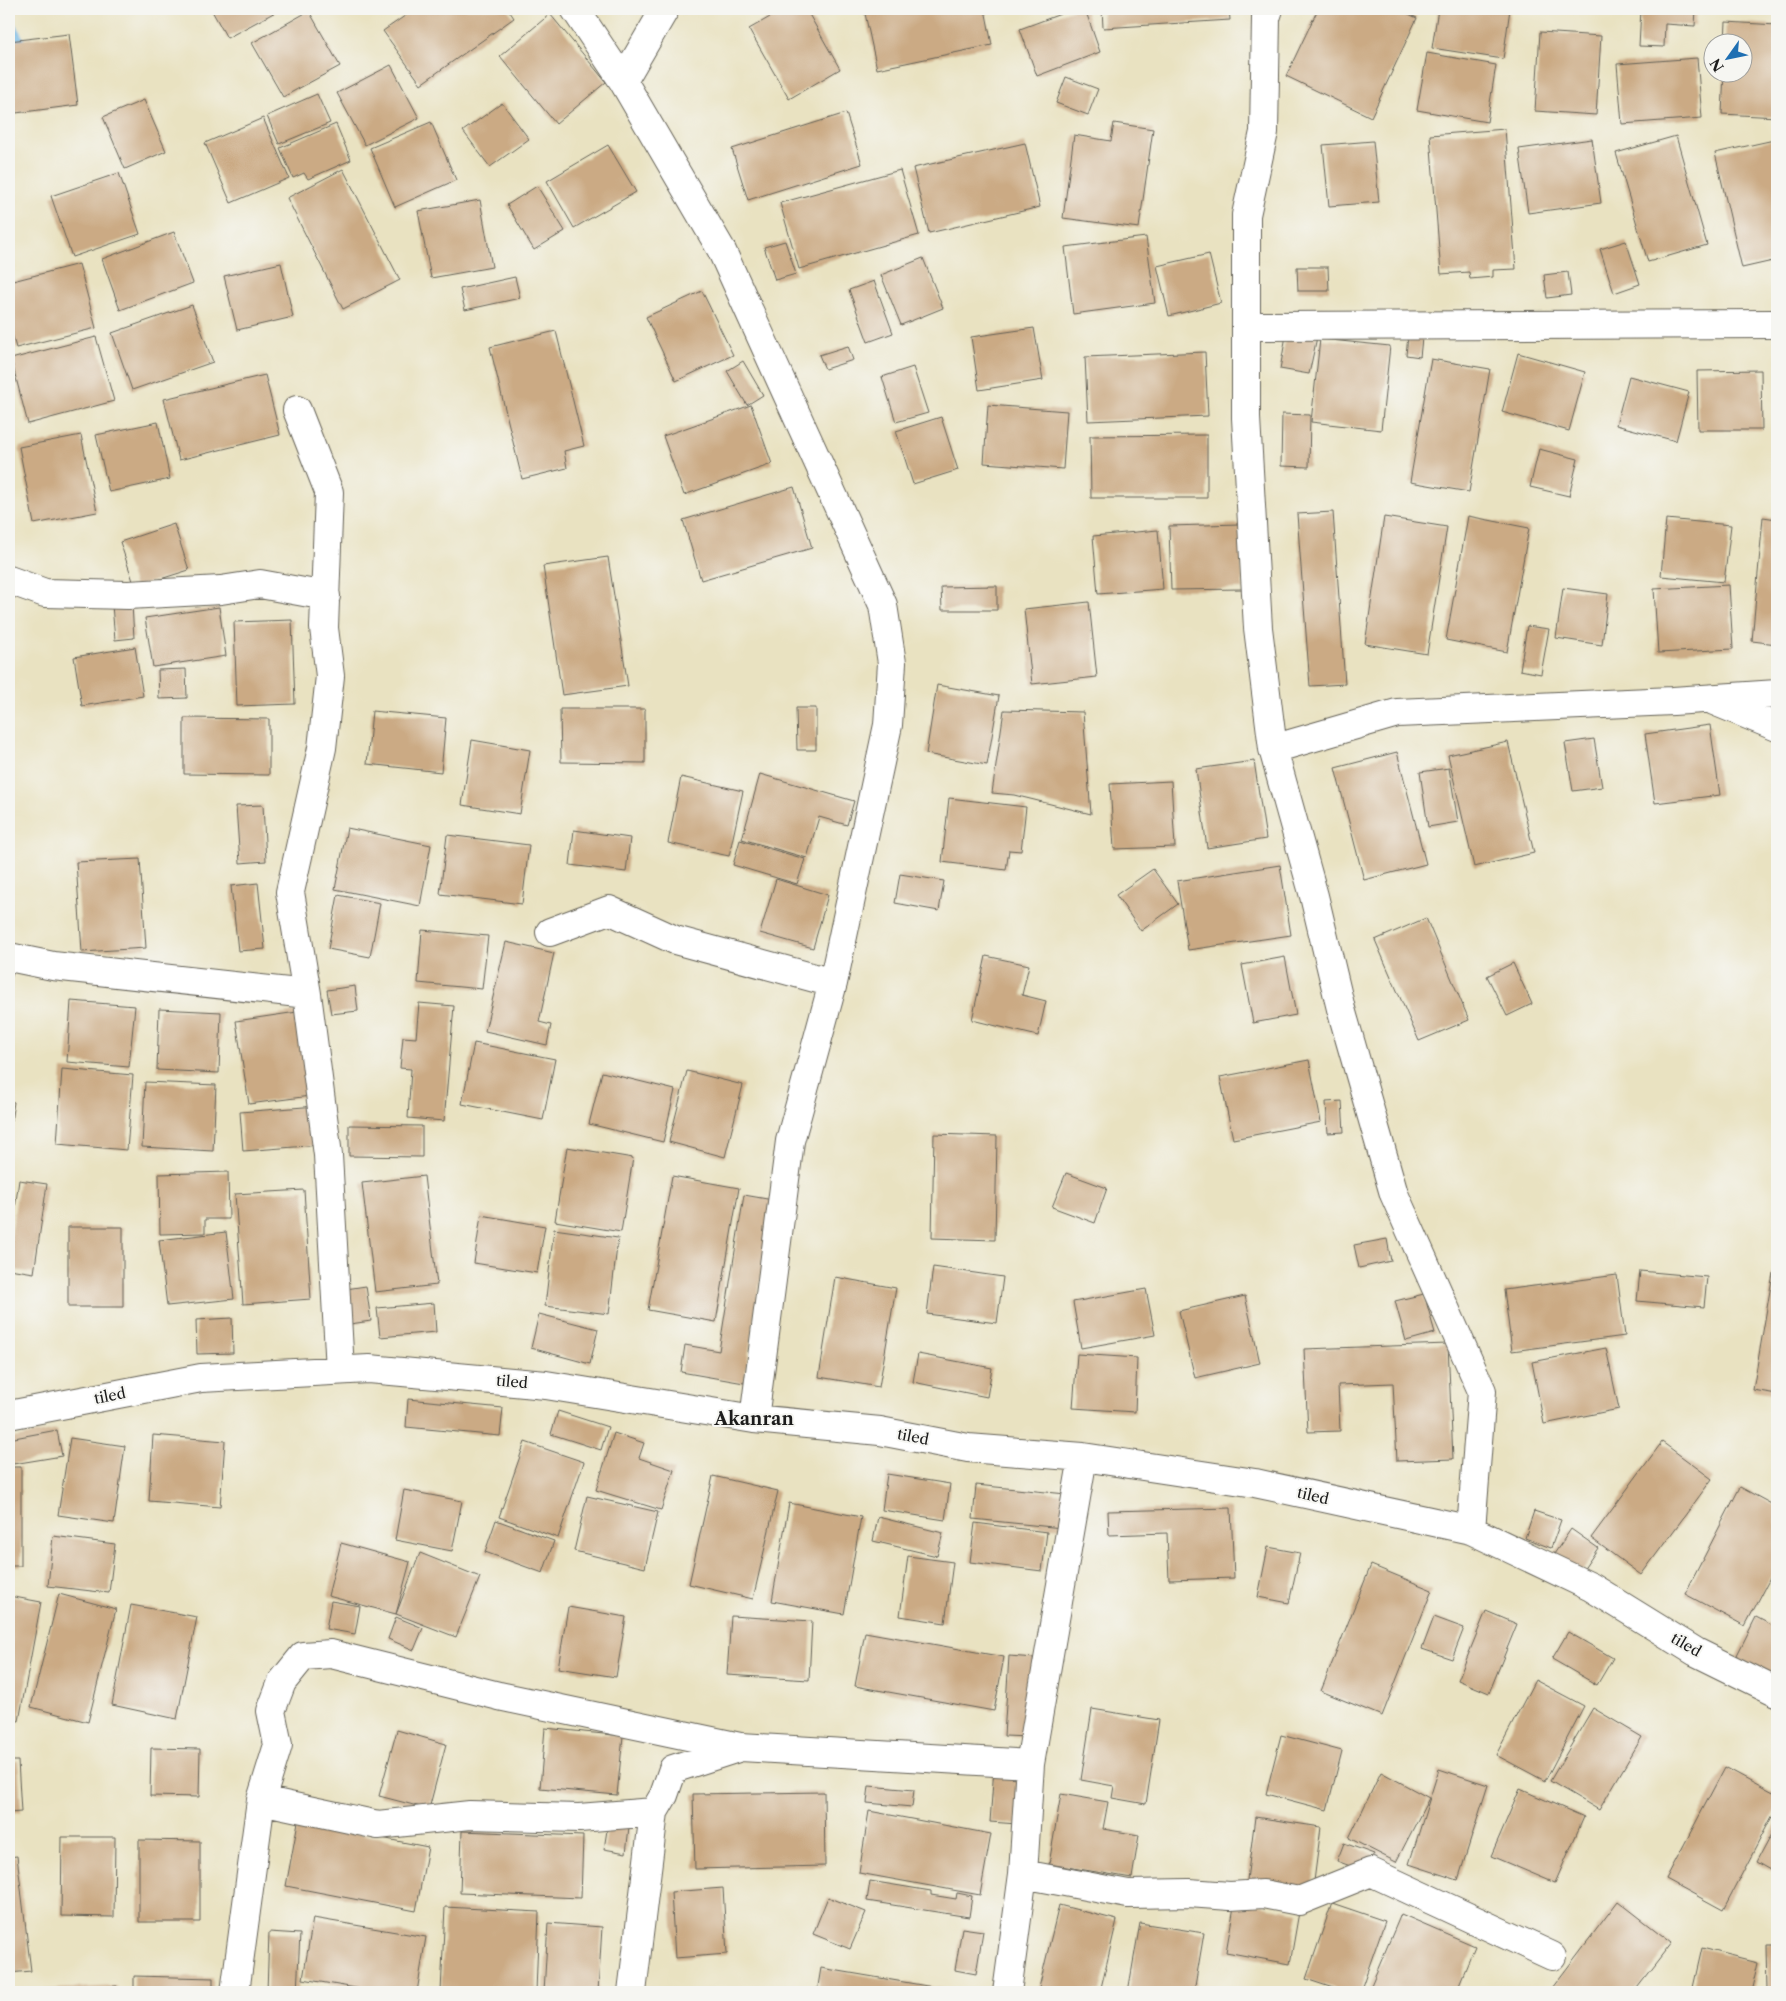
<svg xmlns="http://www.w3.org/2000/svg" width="1786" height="2001" viewBox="0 0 1786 2001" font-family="'Libre Caslon Text',serif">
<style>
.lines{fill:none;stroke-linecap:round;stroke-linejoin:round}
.stream{stroke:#6cb4e3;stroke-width:11}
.building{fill:#cbaa84}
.minor-casing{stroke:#646156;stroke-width:30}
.minor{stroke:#fff;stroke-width:28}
.labels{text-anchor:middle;stroke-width:4;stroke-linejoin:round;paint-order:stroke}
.street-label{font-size:15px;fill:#1c1c1c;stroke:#f6f6f2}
.quarter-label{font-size:18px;font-weight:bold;fill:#1c1c1c;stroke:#f6f6f2}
</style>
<rect width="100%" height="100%" fill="#f6f6f2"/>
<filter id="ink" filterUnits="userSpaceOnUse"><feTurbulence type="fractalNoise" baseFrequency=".02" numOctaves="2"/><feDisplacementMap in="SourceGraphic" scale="10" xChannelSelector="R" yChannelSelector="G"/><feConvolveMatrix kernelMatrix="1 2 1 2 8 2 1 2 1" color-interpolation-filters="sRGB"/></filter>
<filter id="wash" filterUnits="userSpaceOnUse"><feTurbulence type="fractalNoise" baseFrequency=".0096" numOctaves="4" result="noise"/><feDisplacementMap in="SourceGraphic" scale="20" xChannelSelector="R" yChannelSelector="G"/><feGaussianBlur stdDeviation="1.12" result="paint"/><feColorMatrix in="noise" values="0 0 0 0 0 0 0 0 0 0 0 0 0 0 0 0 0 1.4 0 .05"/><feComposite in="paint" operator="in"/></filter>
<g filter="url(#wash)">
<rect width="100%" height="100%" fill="#e9e2c1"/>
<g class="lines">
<path class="stream" d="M9,23L25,52"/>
</g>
<g id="blocks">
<path class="building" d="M211,9H281L227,38Z
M415,9H508L514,18L421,84L383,31Z
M784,9H806L840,69L789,99L749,29Z
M864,9H985L992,45L877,69Z
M1074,9H1085L1100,52L1037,76L1020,29Z
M1102,9H1229L1230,20L1103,28Z
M1318,9H1398L1417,18L1371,117L1286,76Z
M1438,9H1510L1503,59L1432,48Z
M1641,9H1696L1695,26L1665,24L1664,47L1639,46Z
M309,11L340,66L283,97L252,43Z
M550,14L606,82L556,124L500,56Z
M1726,22L1777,25V117L1722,114L1724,72H1744V42H1725Z
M1540,32L1601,36L1596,115L1535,111Z
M69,34L78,105L16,113L9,59V41Z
M1427,53L1496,65L1487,122L1417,110Z
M1697,58L1702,118L1622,124L1617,64Z
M391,65L419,118L365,145L337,93Z
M1066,77L1098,89L1088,115L1056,103Z
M317,94L330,123L279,144L267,116Z
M144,100L166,151L125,169L103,117Z
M502,103L529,139L490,167L463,131Z
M846,113L862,164L748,200L732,149Z
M263,118L289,178L231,203L205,143Z
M431,122L456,180L395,207L370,148Z
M1114,123L1153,129L1139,228L1063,218L1074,135L1111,141Z
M336,124L351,160L308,179L304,173L293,178L280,148Z
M1505,129L1516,269L1493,270V277L1470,279L1469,272L1441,274L1430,135Z
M1676,136L1707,245L1648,262L1616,153Z
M1592,139L1601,203L1528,213L1519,149Z
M1774,140L1777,156V260L1742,268L1715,153Z
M1373,141L1379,202L1329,206L1323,145Z
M1025,143L1040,207L929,233L913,168Z
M608,145L636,192L574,228L547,181Z
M343,169L400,280L343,309L287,198Z
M900,170L919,235L799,269L780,203Z
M119,173L140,234L72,257L51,196Z
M537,186L565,231L534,250L507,205Z
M480,200L492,267L431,278L418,211Z
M174,232L193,283L120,310L102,259Z
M1146,237L1155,303L1073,314L1065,247Z
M785,241L796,274L775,280L764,247Z
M1626,241L1640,284L1614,293L1600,249Z
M1209,254L1221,303L1169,316L1157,266Z
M923,258L943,308L901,325L881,275Z
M281,263L293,317L237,330L224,276Z
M79,264L96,328L16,348L9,323V282Z
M1297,267H1328L1329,291H1298Z
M1568,272L1571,295L1547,298L1544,275Z
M515,277L520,298L465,310L460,289Z
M874,281L893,333L868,342L849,290Z
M702,291L733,355L676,381L646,317Z
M192,305L213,362L132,390L112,333Z
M1034,328L1043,380L979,390L971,337Z
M1287,330L1317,337L1309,374L1280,369Z
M556,331L584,446L564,451L567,468L522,479L490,347Z
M1408,336L1422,338L1420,357L1406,355Z
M96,337L114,401L28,424L11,359Z
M1320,339L1390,346L1381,430L1311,422Z
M848,346L853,360L825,369L819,355Z
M1205,352L1208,416L1088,421L1085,357Z
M1518,353L1585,372L1569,431L1502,412Z
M1431,359L1490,369L1469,492L1410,482Z
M743,361L763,395L747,405L727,371Z
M913,367L928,413L896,422L882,377Z
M1761,370L1762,430H1698L1697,371Z
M265,375L280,435L179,460L164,399Z
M1629,376L1689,392L1676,441L1616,425Z
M751,405L772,464L684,495L663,436Z
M988,405L1067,411L1063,469L984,463Z
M1282,414L1310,415L1309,467L1281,466Z
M941,417L958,470L913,484L896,431Z
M158,422L170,479L109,492L96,435Z
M81,435L97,512L34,524L19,447Z
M1207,435V498H1091L1090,436Z
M1539,449L1578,459L1569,496L1530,487Z
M794,487L812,548L701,580L683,520Z
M1333,512L1345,684L1310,686L1297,514Z
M1468,516L1529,528L1507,652L1446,640Z
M1384,517L1447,527L1427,654L1365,644Z
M1763,517L1777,519V644L1752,641Z
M1666,519L1731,525L1724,582L1661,576Z
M174,524L189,570L135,587L120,542Z
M1240,524L1243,589L1171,590L1169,526Z
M1158,530L1163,589L1098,594L1093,536Z
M608,557L628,686L562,695L543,566Z
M1729,585L1733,649L1658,653L1654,589Z
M997,586V610H942L941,587Z
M1563,588L1608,594L1602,645L1556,638Z
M1089,602L1097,677L1032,684L1024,609Z
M132,604L134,638L115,640L112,605Z
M219,607L226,656L153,667L145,618Z
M292,620L295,704L237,706L234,622Z
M1527,626L1549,629L1541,674L1520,670Z
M135,647L143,696L82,706L74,657Z
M186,669L187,698L159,699L158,670Z
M937,685L999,696L987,765L926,754Z
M796,708H816V750H797Z
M560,709H645V763L561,762Z
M1004,710L1083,712L1091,814L1014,795L992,793Z
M372,711L446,718L441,772L367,764Z
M184,718L269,719V775L184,774Z
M1710,725L1720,795L1655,803L1645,734Z
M1594,739L1602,787L1573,791L1565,743Z
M472,740L530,750L520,814L462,805Z
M1508,742L1534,853L1474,867L1448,755Z
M1397,752L1426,864L1364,880L1335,768Z
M1254,761L1266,839L1207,848L1196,769Z
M1449,768L1458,822L1428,827L1420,772Z
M760,774L854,801L847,825L819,817L807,858L742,839Z
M681,777L743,791L729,856L668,843Z
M1171,781L1175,847L1114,849L1110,784Z
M949,798L1026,807L1021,851L1009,850L1006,870L942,862Z
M263,805L266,861L240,863L236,806Z
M347,828L431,845L420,906L335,889Z
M574,830L630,838L626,872L570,865Z
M447,835L529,845L522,904L440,894Z
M740,840L805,859L797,884L733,865Z
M140,859L146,948L82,952L76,862Z
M1280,865L1291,935L1188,950L1177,881Z
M1153,869L1178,904L1141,931L1116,895Z
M900,874L944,881L939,911L895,903Z
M776,879L828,895L813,948L760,933Z
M258,883L265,949L238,951L231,886Z
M338,895L380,903L370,957L328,949Z
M1426,918L1469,1020L1419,1041L1375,940Z
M422,930L488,936L482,989L418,983Z
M506,942L554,953L539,1022L551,1025L547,1045L485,1031Z
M986,956L1029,965L1022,995L1046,1001L1038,1036L972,1020Z
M1285,957L1296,1015L1253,1023L1242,965Z
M1513,963L1532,1004L1507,1016L1487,976Z
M9,970L13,971L10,984H9Z
M355,986L358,1011L331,1014L327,990Z
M71,1001L135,1006L129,1067L67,1062Z
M419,1003L454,1006L444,1121L408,1118L411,1069L400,1068L403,1037L416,1038Z
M159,1009L221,1012L219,1073L157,1070Z
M297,1012L310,1096L249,1104L236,1021Z
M474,1043L555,1059L543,1120L462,1104Z
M1309,1060L1321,1122L1233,1139L1220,1077Z
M62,1069L133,1075L127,1150L57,1144Z
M687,1071L743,1085L725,1157L669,1142Z
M602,1072L675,1090L663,1142L589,1124Z
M145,1082L216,1085L213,1151L142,1147Z
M9,1101L14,1102L10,1129H9Z
M1342,1101L1344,1132L1328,1133L1326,1102Z
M317,1106L320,1145L243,1151L240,1112Z
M349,1125L422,1126V1157L349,1156Z
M934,1134L997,1136L995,1240L932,1238Z
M567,1147L633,1158L621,1232L555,1221Z
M228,1172L229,1219H205V1233L160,1234L159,1174Z
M1066,1173L1107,1188L1095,1223L1052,1207Z
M424,1176L437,1285L375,1292L362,1183Z
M672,1176L739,1188L716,1322L648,1310Z
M19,1180L47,1184L34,1273L9,1269V1251Z
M304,1190L311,1299L243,1304L235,1194Z
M744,1195L773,1200L744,1383L681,1372L685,1345L719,1351Z
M481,1215L545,1226L537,1273L474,1263Z
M68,1227H123V1307H68Z
M554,1229L618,1238L609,1314L545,1306Z
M226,1232L234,1299L167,1306L159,1240Z
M1387,1239L1391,1261L1359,1268L1354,1245Z
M933,1267L1003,1277L997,1323L927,1314Z
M1640,1271L1707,1277L1704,1307L1637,1301Z
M1773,1273L1777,1274V1394L1753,1390Z
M1617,1275L1625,1336L1512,1351L1504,1290Z
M835,1277L896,1288L879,1387L819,1377Z
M366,1286L371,1321L350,1324L346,1289Z
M1146,1289L1155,1335L1081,1348L1073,1302Z
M1424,1294L1435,1333L1406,1341L1395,1301Z
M1245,1296L1260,1363L1195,1378L1179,1311Z
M434,1303L436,1332L380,1337L377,1308Z
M539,1314L598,1329L590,1364L531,1348Z
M232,1318L233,1353L197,1354L196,1320Z
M1448,1344L1453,1459L1397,1461L1393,1383L1338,1385L1340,1431L1308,1432L1304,1349Z
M1606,1348L1619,1409L1544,1424L1532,1362Z
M918,1354L992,1368L987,1397L913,1382Z
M1077,1354L1137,1358L1135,1412L1073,1408Z
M408,1399L503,1408L500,1436L406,1427Z
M558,1411L608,1427L601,1450L551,1434Z
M57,1430L62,1456L13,1464L9,1439Z
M614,1433L644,1443L639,1458L674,1470L661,1510L596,1490Z
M153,1435L225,1441L220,1507L149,1501Z
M70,1438L125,1446L114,1523L58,1515Z
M525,1442L584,1462L558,1538L499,1517Z
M1662,1442L1712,1479L1641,1575L1591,1538Z
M9,1467H21V1566H9Z
M887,1474L950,1484L945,1520L882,1510Z
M713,1476L778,1491L753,1599L689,1584Z
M976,1485L1066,1494L1062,1528L973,1519Z
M1740,1487L1777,1507V1565L1745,1626L1685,1594Z
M404,1490L462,1501L452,1551L395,1540Z
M587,1496L658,1512L645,1568L574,1551Z
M789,1503L861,1517L844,1614L772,1601Z
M1231,1508L1234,1578L1169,1580L1167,1533L1109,1535L1108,1511Z
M1534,1511L1561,1520L1551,1548L1525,1538Z
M878,1517L943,1533L937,1556L873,1541Z
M496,1520L554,1541L543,1573L485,1552Z
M975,1523L1047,1532L1042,1571L970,1562Z
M1571,1529L1598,1548L1579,1576L1552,1557Z
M53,1536L115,1544L109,1593L48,1586Z
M341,1543L410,1562L396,1614L328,1596Z
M1268,1547L1300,1553L1289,1603L1258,1597Z
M420,1553L480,1577L456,1637L396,1614Z
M908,1556L953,1562L945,1623L900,1616Z
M1371,1565L1432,1590L1382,1716L1321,1691Z
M59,1594L116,1609L88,1722L31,1707Z
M9,1596L41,1602L19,1721L9,1719Z
M331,1601L360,1606L355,1634L326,1629Z
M131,1605L197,1617L177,1719L112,1705Z
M568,1607L626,1617L616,1677L558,1668Z
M1486,1611L1517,1624L1489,1693L1458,1680Z
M731,1616L812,1621L809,1680L727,1675Z
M396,1617L423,1628L414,1650L388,1639Z
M1434,1617L1464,1628L1452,1659L1422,1649Z
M1756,1617L1777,1628V1678L1736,1657Z
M865,1632L1004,1657L994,1711L855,1686Z
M1568,1632L1613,1658L1597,1685L1552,1659Z
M1009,1656L1034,1658L1030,1737L1004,1736Z
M1535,1680L1584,1706L1545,1781L1496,1755Z
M1593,1708L1642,1737L1599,1810L1550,1781Z
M1092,1709L1159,1720L1146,1804L1112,1798L1114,1786L1081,1780Z
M545,1728L623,1736L617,1795L540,1788Z
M397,1730L446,1744L429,1809L379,1796Z
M1281,1735L1342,1751L1327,1810L1266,1794Z
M151,1748L200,1749L199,1797L150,1796Z
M9,1761H18L21,1812L9,1813Z
M1725,1767L1777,1795V1807L1723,1910L1666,1879Z
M994,1768L1021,1771L1017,1824L990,1822Z
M1439,1769L1488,1785L1458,1880L1409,1864Z
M1381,1772L1429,1798L1396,1862L1349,1838Z
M869,1786L914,1790L912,1807L867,1803Z
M1520,1789L1584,1817L1555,1883L1491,1856Z
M824,1792L825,1866L695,1869L693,1794Z
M1061,1794L1108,1802L1103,1829L1139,1835L1132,1878L1049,1864Z
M869,1811L991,1834L980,1895L859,1873Z
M1255,1817L1321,1827L1313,1889L1247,1880Z
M298,1822L428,1847L416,1911L286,1886Z
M1777,1823V1874L1756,1862Z
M608,1824L629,1827L626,1853L604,1849Z
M462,1831L583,1836L581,1898L460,1893Z
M62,1837H115L114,1917L61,1916Z
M139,1840L200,1841V1922H139Z
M1344,1843L1374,1854L1366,1872L1337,1861Z
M17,1856L31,1971L9,1973V1857Z
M870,1881L931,1891V1895L956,1899L957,1893L972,1896L969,1917L867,1901Z
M723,1888L727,1954L675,1958L671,1892Z
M828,1897L866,1912L850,1949L813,1934Z
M1235,1901L1299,1912L1290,1964L1226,1952Z
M1618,1901L1672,1943L1634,1992H1549Z
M1332,1903L1385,1921L1360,1992H1345L1306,1979Z
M1059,1905L1117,1920L1100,1992H1038Z
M445,1907L539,1912L536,1992H441Z
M1401,1914L1475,1946L1456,1992H1374L1369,1990Z
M313,1918L426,1937L417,1992H379L303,1979Z
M548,1923L602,1927L598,1992H544Z
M1140,1923L1204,1933L1194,1992H1128Z
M962,1928L983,1931L976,1974L955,1970Z
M269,1932L300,1934L297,1992H267Z
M1767,1945H1777V1992H1768Z
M1702,1948L1758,1962L1751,1992H1692Z
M821,1968L945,1989V1992H817Z
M134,1976L213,1978V1992H134Z
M117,1986L118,1992H34V1990Z"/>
</g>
</g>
<g filter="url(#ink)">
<use href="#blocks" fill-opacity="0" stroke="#646156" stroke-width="1"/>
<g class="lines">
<g class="minor-casing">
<path id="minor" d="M575,9L623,81L721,249L883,605L892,663L888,725L833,983L790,1141L754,1419
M1269,9L1266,18L1264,132L1246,215V418L1258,628L1273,749L1314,896L1341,1009L1394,1194L1482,1391L1471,1530
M623,81L665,9
M1246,326L1777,324
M297,410L329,492L324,628L330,676L322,748L290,892L307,994L328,1155L340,1370
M9,580L45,593L128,595L221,590L260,584L326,596
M1714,701L1777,727
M1273,749L1397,713L1673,701L1777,694
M550,932L609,910L675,940L833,983
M9,957L53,966L307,994
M9,1415L201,1378L369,1369L546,1385L754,1419L880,1431L968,1448L1083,1457L1255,1483L1471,1530L1591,1587L1696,1652L1777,1692
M261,1800L378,1825L470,1815L579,1818L654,1812L664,1795L673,1769L741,1747L1030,1764
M1023,1874L1128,1894L1189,1893L1230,1896L1263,1894L1299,1901L1371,1872L1552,1956
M235,1992L261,1800L278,1745L271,1711L282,1682L303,1656L331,1654L499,1696L740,1747
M632,1992L654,1812
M1007,1992L1023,1874L1030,1764L1083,1457"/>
</g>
<use href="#minor" class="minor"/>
</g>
</g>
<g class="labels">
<g class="street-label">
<text transform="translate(512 1382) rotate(5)" y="5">tiled</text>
<text transform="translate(110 1396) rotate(-11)" y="5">tiled</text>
<text transform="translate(913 1437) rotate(11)" y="5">tiled</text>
<text transform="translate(1313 1496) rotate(13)" y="5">tiled</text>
<text transform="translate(1686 1645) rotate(30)" y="5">tiled</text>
</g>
<g class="quarter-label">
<text x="754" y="1425">Akanran</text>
</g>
</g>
<rect width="1786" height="2001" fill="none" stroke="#f6f6f2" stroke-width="30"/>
<g transform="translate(1728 58) rotate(237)"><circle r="24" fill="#f6f6f2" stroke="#9f9f9c"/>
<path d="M0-4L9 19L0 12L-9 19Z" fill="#1f6fb2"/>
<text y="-8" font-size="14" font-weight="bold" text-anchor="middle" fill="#1c1c1c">N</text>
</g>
</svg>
